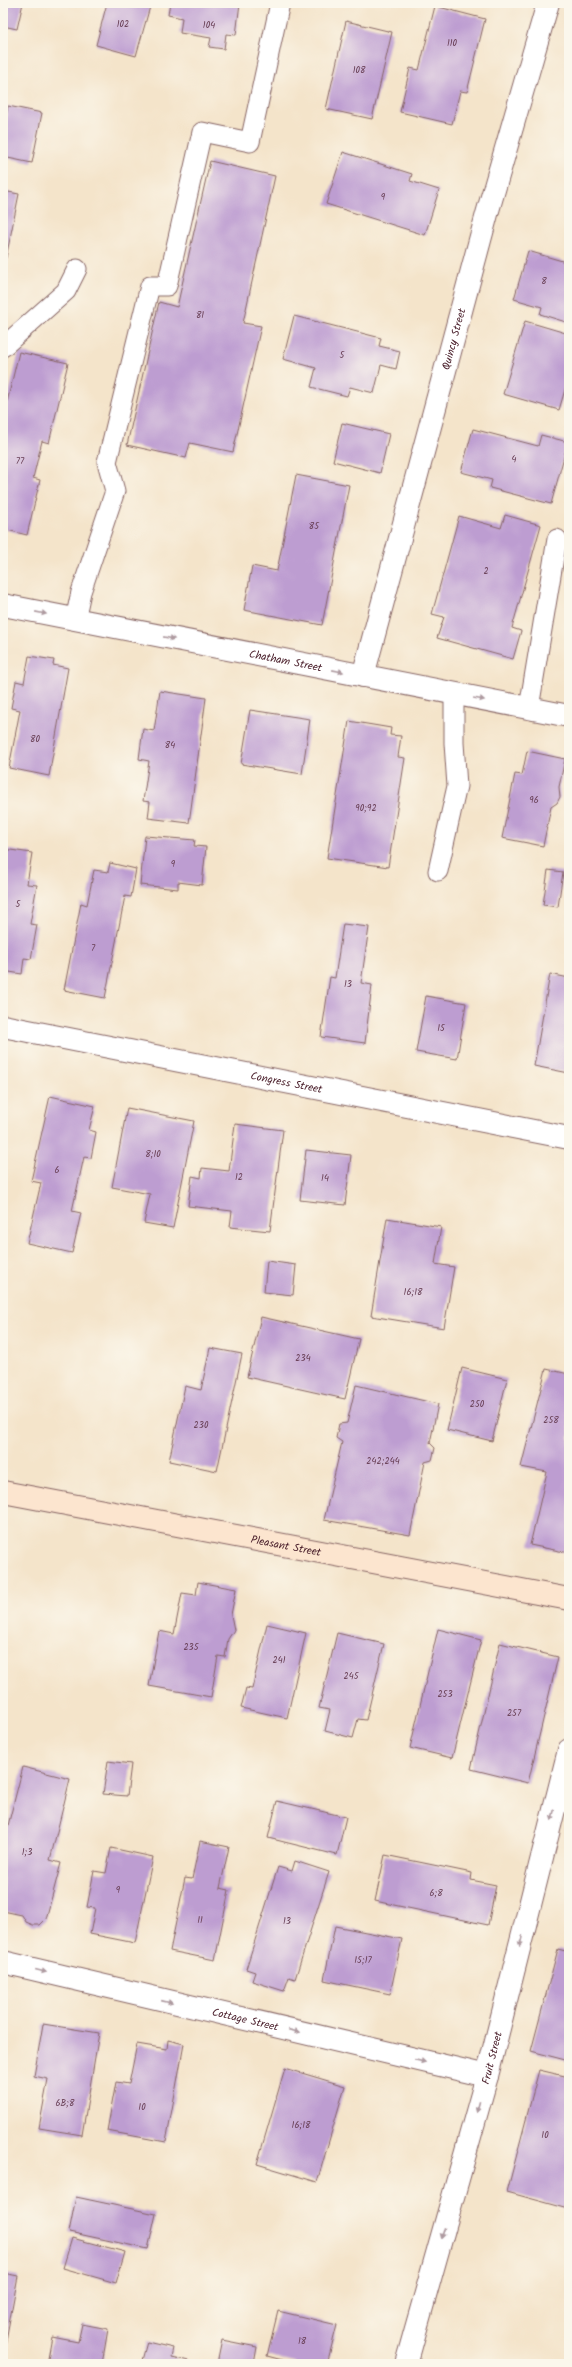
<svg xmlns="http://www.w3.org/2000/svg" width="572" height="2367" viewBox="0 0 572 2367" font-family="Kalam,sans-serif">
<style>
.building{fill:#bd9dd1}
.lines{fill:none;stroke-linecap:round;stroke-linejoin:round}
.service-casing{stroke:#866463;stroke-width:21}
.minor-casing{stroke:#866463;stroke-width:24}
.secondary-casing{stroke:#866463;stroke-width:24}
.service{stroke:#fff;stroke-width:19}
.minor{stroke:#fff;stroke-width:22}
.secondary{stroke:#fce5cf;stroke-width:22}
.oneway{fill:#ae9aa0}
.labels{text-anchor:middle;stroke-width:4;stroke-linejoin:round;paint-order:stroke}
.number-label{font-size:9px;fill:#673e54}
.street-label{font-size:11px;fill:#4a1f2b;stroke:#fbf7ec}
</style>
<rect width="100%" height="100%" fill="#fbf7ec"/>
<filter id="ink" filterUnits="userSpaceOnUse"><feTurbulence type="fractalNoise" baseFrequency=".025" numOctaves="2"/><feDisplacementMap in="SourceGraphic" scale="8" xChannelSelector="R" yChannelSelector="G"/><feConvolveMatrix kernelMatrix="1 2 1 2 8 2 1 2 1" color-interpolation-filters="sRGB"/></filter>
<filter id="wash" filterUnits="userSpaceOnUse"><feTurbulence type="fractalNoise" baseFrequency=".012" numOctaves="4" result="noise"/><feDisplacementMap in="SourceGraphic" scale="16" xChannelSelector="R" yChannelSelector="G"/><feGaussianBlur stdDeviation="0.9" result="paint"/><feColorMatrix in="noise" values="0 0 0 0 0 0 0 0 0 0 0 0 0 0 0 0 0 1.4 0 .05"/><feComposite in="paint" operator="in"/></filter>
<g filter="url(#wash)">
<rect width="100%" height="100%" fill="#f4e4ca"/>
<g id="blocks">
<path class="building" d="M3,3H23L17,29L3,26Z
M107,3H151L136,56L96,45Z
M170,3H240L236,35L226,34L224,49L209,47L211,38L180,33L182,18L168,15Z
M435,6L485,19L467,92L460,91L452,124L400,112L410,68L419,70Z
M346,21L392,32L372,119L326,109Z
M8,106L42,113L32,163L3,157V131Z
M343,152L412,174L410,181L439,190L425,235L326,204Z
M210,161L275,176L243,323L261,326L233,452L190,443L186,458L127,445L159,302L177,307Z
M3,191L19,194L6,258H3Z
M528,251L569,263V323L540,314L542,307L514,299Z
M294,316L381,338L379,346L400,351L396,369L381,365L374,393L350,387L347,396L311,387L316,368L283,359Z
M525,321L569,334V376L559,410L503,394Z
M19,352L68,363L49,443L42,441L33,478L40,480L27,535L3,529V419Z
M342,423L389,434L380,473L333,461Z
M473,429L538,446L541,435L568,442L551,504L490,488L492,480L461,472Z
M296,475L349,485L322,625L244,610L252,566L277,571Z
M505,515L541,525L512,628L521,631L513,659L437,638L444,617L432,614L459,516L501,528Z
M29,656L54,660L53,665L68,668L49,776L9,768L20,710L11,708L16,681L24,683Z
M160,691L206,698L189,823L148,818L150,802L143,801L149,761L139,759L143,729L154,731Z
M250,710L310,719L302,774L241,764Z
M349,721L391,728L390,735L401,736L398,757L405,758L388,867L327,858Z
M527,751L565,759L559,787L560,797L557,803L551,807L543,846L502,838L515,774L522,775Z
M145,836L195,840L194,846L206,847L202,885L178,882V889L140,885Z
M3,849L32,853L27,884L37,885L30,924L37,925L31,959L24,958L22,974L3,971Z
M110,863L136,869L131,897L125,896L105,998L64,990L81,903L87,905L94,870L108,872Z
M548,870L563,872L558,907L543,905Z
M343,924L369,927L361,983L372,985L365,1043L321,1037L330,977L335,978Z
M550,974L569,978V1073L534,1066Z
M426,996L466,1003L457,1059L416,1052Z
M50,1096L95,1106L89,1130L96,1132L91,1158L84,1157L72,1211L81,1213L72,1253L27,1243L41,1183L31,1181Z
M127,1108L194,1121L173,1228L144,1223L150,1194L112,1187Z
M235,1124L283,1130L270,1231L230,1227L232,1211L188,1206L192,1176L201,1178L202,1168L229,1171Z
M306,1150L351,1155L345,1205L300,1200Z
M387,1218L441,1227L435,1264L454,1267L444,1328L371,1316Z
M267,1261L296,1265L293,1295L264,1292Z
M261,1317L359,1339L345,1399L247,1377Z
M210,1348L242,1354L217,1471L169,1461L185,1386L201,1390Z
M462,1368L507,1379L492,1441L447,1430Z
M546,1369L569,1374V1553L530,1545L547,1472L521,1467Z
M356,1385L438,1404L430,1443L435,1448L432,1460L425,1462L410,1535L324,1520L342,1442L336,1438L339,1424L347,1423Z
M198,1582L236,1589L231,1615L234,1630L228,1639L225,1657L218,1656L211,1697L149,1686L159,1631L174,1634L182,1593L196,1595Z
M267,1624L306,1633L287,1718L241,1708L246,1688L252,1689Z
M438,1629L481,1640L452,1758L410,1748Z
M337,1633L384,1644L366,1720L358,1719L353,1738L325,1731L330,1710L319,1708Z
M500,1643L558,1657L528,1783L471,1769Z
M108,1761L131,1764L127,1796L103,1794Z
M23,1767L70,1779L50,1860L61,1863L46,1919L40,1925H33L26,1922L22,1915L3,1911V1845Z
M277,1801L346,1817L337,1855L268,1838Z
M200,1841L229,1847L220,1888L229,1890L215,1960L170,1951L185,1878L192,1879Z
M111,1848L153,1857L135,1943L90,1934L95,1908L87,1907L94,1871L106,1873Z
M385,1855L472,1873L471,1880L496,1885L488,1925L375,1901Z
M295,1861L329,1872L295,1979L289,1977L284,1991L252,1981L255,1972L246,1969L278,1867L292,1871Z
M335,1926L402,1939L390,1994L324,1980Z
M558,1949L569,1952V2061L531,2051Z
M43,2024L99,2033L82,2135L39,2128L48,2079L34,2076Z
M168,2040L184,2044L166,2142L107,2131L116,2082L129,2084L137,2044L167,2049Z
M285,2068L345,2086L317,2182L257,2164Z
M539,2070L569,2077V2209L507,2192Z
M76,2197L156,2214L148,2249L69,2232Z
M72,2238L125,2252L116,2283L63,2268Z
M3,2273L18,2276L4,2351H3Z
M278,2311L337,2325L327,2364H298L267,2356Z
M82,2324L108,2329L102,2364H47L52,2337L78,2342Z
M222,2340L257,2347L254,2364H217Z
M147,2342L173,2348L171,2357L189,2361L188,2364H141Z"/>
</g>
</g>
<g filter="url(#ink)">
<use href="#blocks" fill-opacity="0" stroke="#866463" stroke-width="1"/>
<g class="lines">
<g class="service-casing">
<path id="service" d="M3,347L66,291L77,269
M75,620L81,592L115,491L107,462L150,286H167L202,132L250,142L280,3
M529,708L557,539
M438,871L457,786L454,743V694"/>
</g>
<g class="minor-casing">
<g id="minor">
<path id="s1" d="M3,605L569,716"/>
<path id="s2" d="M363,676L487,214L548,3"/>
<path id="s3" d="M3,1026L569,1138"/>
<path id="s4" d="M3,1962L487,2076"/>
<path id="s5" d="M406,2364L487,2076L569,1750"/>
</g>
</g>
<g class="secondary-casing">
<g id="secondary">
<path id="s6" d="M3,1492L569,1599"/>
</g>
</g>
<use href="#service" class="service"/>
<use href="#minor" class="minor"/>
<use href="#secondary" class="secondary"/>
</g>
<defs><path id="oneway-solid" d="M-6-.8H1V-3.2L6.5 0L1 3.2V.8H-6Z"/></defs>
<g class="oneway">
<use href="#oneway-solid" transform="translate(41 613) rotate(11)"/>
<use href="#oneway-solid" transform="translate(169 638) rotate(11)"/>
<use href="#oneway-solid" transform="translate(338 671) rotate(11)"/>
<use href="#oneway-solid" transform="translate(479 699) rotate(10)"/>
<use href="#oneway-solid" transform="translate(553 1815) rotate(104)"/>
<use href="#oneway-solid" transform="translate(521 1941) rotate(104)"/>
<use href="#oneway-solid" transform="translate(41 1971) rotate(14)"/>
<use href="#oneway-solid" transform="translate(167 2002) rotate(13)"/>
<use href="#oneway-solid" transform="translate(294 2031) rotate(13)"/>
<use href="#oneway-solid" transform="translate(420 2061) rotate(13)"/>
<use href="#oneway-solid" transform="translate(478 2107) rotate(106)"/>
<use href="#oneway-solid" transform="translate(443 2233) rotate(106)"/>
</g>
</g>
<g class="labels">
<g class="number-label">
<text x="123" y="27">102</text>
<text x="209" y="28">104</text>
<text x="452" y="46">110</text>
<text x="359" y="73">108</text>
<text x="383" y="200">9</text>
<text x="544" y="284">8</text>
<text x="200" y="318">81</text>
<text x="342" y="358">5</text>
<text x="514" y="462">4</text>
<text x="20" y="464">77</text>
<text x="314" y="529">85</text>
<text x="486" y="574">2</text>
<text x="35" y="742">80</text>
<text x="170" y="748">84</text>
<text x="534" y="803">96</text>
<text x="366" y="811">90;92</text>
<text x="173" y="867">9</text>
<text x="18" y="907">5</text>
<text x="93" y="951">7</text>
<text x="348" y="987">13</text>
<text x="441" y="1031">15</text>
<text x="153" y="1157">8;10</text>
<text x="57" y="1173">6</text>
<text x="239" y="1180">12</text>
<text x="325" y="1181">14</text>
<text x="413" y="1295">16;18</text>
<text x="303" y="1361">234</text>
<text x="477" y="1407">250</text>
<text x="551" y="1423">258</text>
<text x="201" y="1428">230</text>
<text x="383" y="1464">242;244</text>
<text x="191" y="1650">235</text>
<text x="279" y="1663">241</text>
<text x="351" y="1679">245</text>
<text x="445" y="1697">253</text>
<text x="514" y="1716">257</text>
<text x="27" y="1855">1;3</text>
<text x="118" y="1893">9</text>
<text x="436" y="1896">6;8</text>
<text x="200" y="1923">11</text>
<text x="287" y="1924">13</text>
<text x="363" y="1963">15;17</text>
<text x="65" y="2106">6B;8</text>
<text x="142" y="2110">10</text>
<text x="301" y="2128">16;18</text>
<text x="545" y="2138">10</text>
<text x="302" y="2344">18</text>
</g>
<g class="street-label">
<text dy="4" stroke="none"><textPath href="#s2" startOffset="349">Quincy Street</textPath></text>
<text dy="4" stroke="none"><textPath href="#s1" startOffset="288">Chatham Street</textPath></text>
<text dy="4" stroke="none"><textPath href="#s3" startOffset="289">Congress Street</textPath></text>
<text dy="4" stroke="none"><textPath href="#s6" startOffset="288">Pleasant Street</textPath></text>
<text dy="4" stroke="none"><textPath href="#s4" startOffset="249">Cottage Street</textPath></text>
<text dy="4" stroke="none"><textPath href="#s5" startOffset="318">Fruit Street</textPath></text>
</g>
</g>
<rect width="572" height="2367" fill="none" stroke="#fbf7ec" stroke-width="16"/>
</svg>
